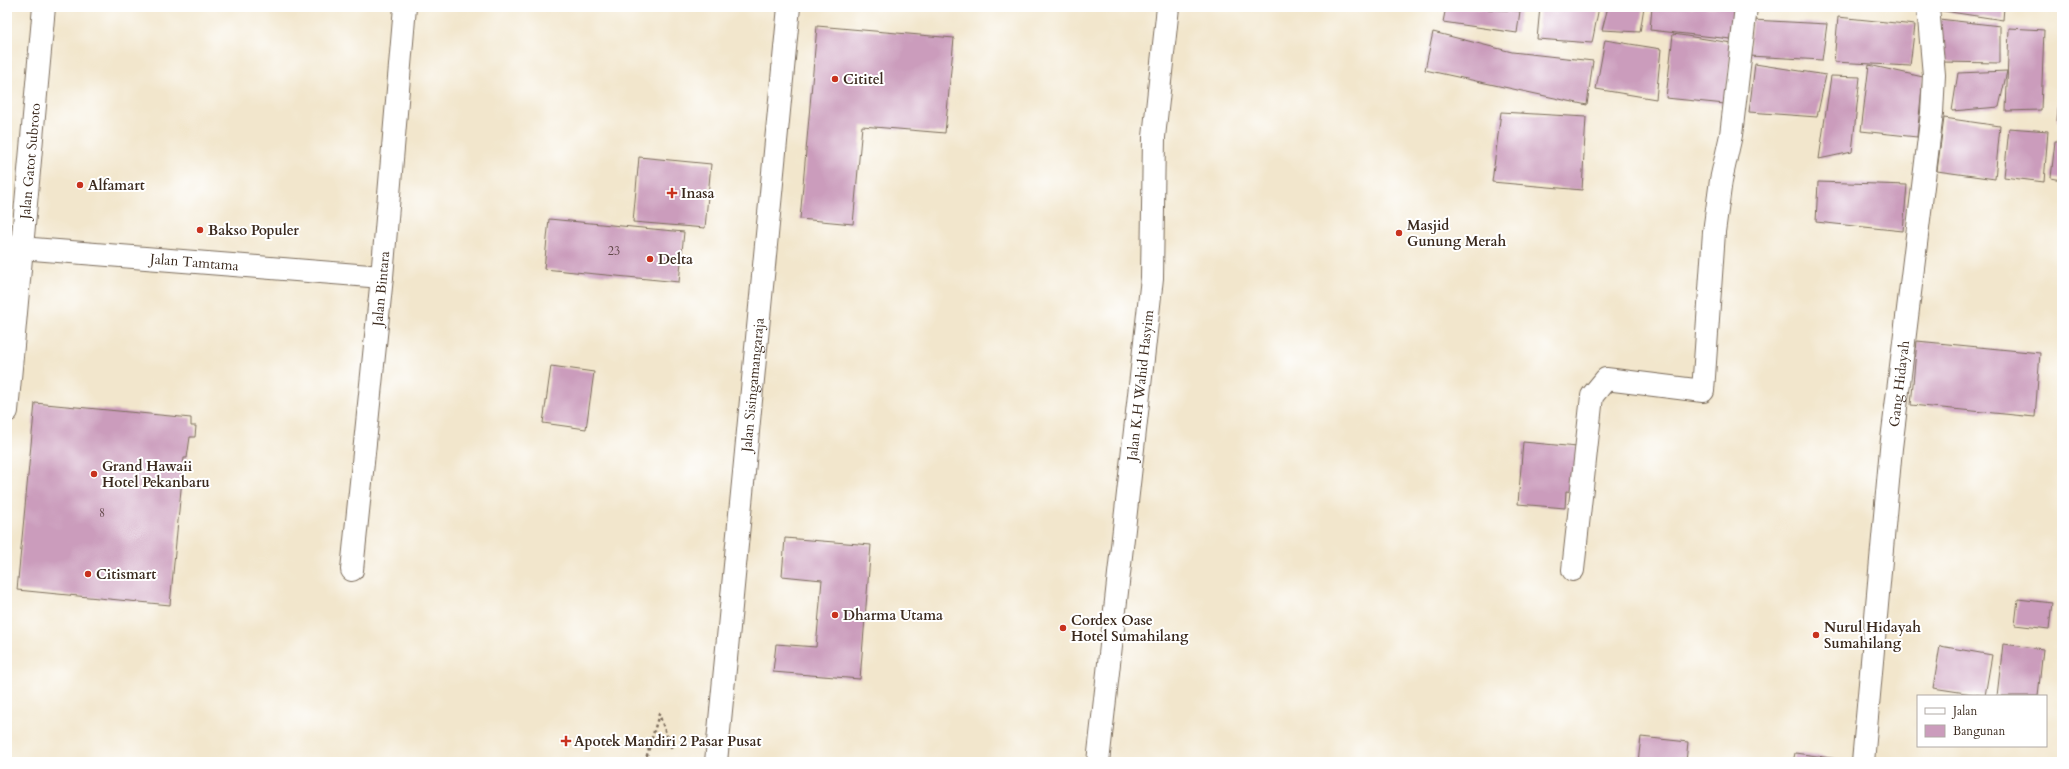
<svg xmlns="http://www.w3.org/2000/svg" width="2069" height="769" viewBox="0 0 2069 769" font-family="Cardo,serif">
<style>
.building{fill:#cb9cbc}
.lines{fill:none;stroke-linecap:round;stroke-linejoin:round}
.minor-casing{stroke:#7b6c5b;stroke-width:24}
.major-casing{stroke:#7b6c5b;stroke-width:24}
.path{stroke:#7b6c5b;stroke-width:2.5;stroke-dasharray:3 3;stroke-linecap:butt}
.minor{stroke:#fff;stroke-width:22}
.major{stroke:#fff;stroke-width:22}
.poi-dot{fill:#c8321e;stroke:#fff;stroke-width:1.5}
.labels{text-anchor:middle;stroke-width:4;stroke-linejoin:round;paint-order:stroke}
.number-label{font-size:12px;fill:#5f4646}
.poi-label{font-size:14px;font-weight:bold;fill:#3b2a1e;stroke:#fff;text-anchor:start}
.street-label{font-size:14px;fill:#3b2a1e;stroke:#fff}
</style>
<rect width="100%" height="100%" fill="#fff"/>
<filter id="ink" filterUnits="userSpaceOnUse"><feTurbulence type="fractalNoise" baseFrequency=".025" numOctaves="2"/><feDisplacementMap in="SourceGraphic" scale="8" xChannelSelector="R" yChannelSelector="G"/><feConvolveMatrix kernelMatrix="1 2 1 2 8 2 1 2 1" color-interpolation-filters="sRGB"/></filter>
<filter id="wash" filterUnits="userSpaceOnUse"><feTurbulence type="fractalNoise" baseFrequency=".012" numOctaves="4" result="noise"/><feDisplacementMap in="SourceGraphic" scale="16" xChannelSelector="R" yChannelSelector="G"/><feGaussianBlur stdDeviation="0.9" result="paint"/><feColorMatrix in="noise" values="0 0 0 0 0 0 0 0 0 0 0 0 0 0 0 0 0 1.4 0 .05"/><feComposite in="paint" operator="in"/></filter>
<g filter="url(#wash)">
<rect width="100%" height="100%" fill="#f2e6cc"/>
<g id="blocks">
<path class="building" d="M1446,7L1520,11L1517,33L1443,22Z
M1540,7H1599L1592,43L1537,39Z
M1608,7H1644L1640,32L1602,30Z
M1652,7H1735L1731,39L1650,30Z
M1936,7H2004L2003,20L1937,10Z
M1838,17L1915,25L1910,66L1834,62Z
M1939,19L2000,26V63L1941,62Z
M1752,20L1827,24L1822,60L1749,56Z
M817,26L954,38L945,133L862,126L853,224L800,219Z
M2009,28L2044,30L2041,110L2006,111Z
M1433,32L1512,52L1593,61L1587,105L1425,70Z
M1673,34L1732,43L1725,104L1666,98Z
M1605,40L1661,49L1656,99L1596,89Z
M1755,64L1826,75L1817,117L1749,112Z
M1869,65L1923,77L1917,137L1861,131Z
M2007,71L1999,107L1952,111L1958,73Z
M1831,76L1860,77L1852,152L1819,159Z
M2061,81L2062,120L2057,121Z
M1501,112L1586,117L1582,190L1492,182Z
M1944,118L2000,126L1995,179L1937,171Z
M2009,128L2048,131L2044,182L2004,177Z
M2055,141H2062V180L2051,178Z
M639,157L711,164L705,228L633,222Z
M1818,182L1907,185L1903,231L1816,222Z
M549,219L684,232L679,282L544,269Z
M1917,341L2040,353L2035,417L1911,405Z
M551,366L594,372L586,429L543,423Z
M35,403L191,418V426H196L195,437H190L187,458H184L170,605L17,590Z
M1523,442L1577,447L1574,492L1566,491L1565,508L1518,504Z
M785,538L871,545L860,679L773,672L776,644L816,647L822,580L782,576Z
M2018,599L2052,603L2049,629L2015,625Z
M2003,644L2043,649L2038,696H1997Z
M1940,646L1992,655L1985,696L1933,688Z
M1641,737L1688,742L1686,762H1638Z
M1795,753L1853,761V762H1793Z"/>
</g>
</g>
<g filter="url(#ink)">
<use href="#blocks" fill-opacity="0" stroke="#7b6c5b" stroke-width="1"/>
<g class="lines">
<g class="minor-casing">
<g id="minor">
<path id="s1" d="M8,247L382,277"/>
<path id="s2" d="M7,411L44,7"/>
<path id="s3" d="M352,570L382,277L405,7"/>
<path d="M1573,570L1592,396L1606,379L1703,391L1714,232L1721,180L1731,135L1746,7"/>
<path id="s4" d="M1098,762L1152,278L1154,137L1168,7"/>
<path id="s5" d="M1863,762L1891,448L1932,113L1934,75L1928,7"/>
</g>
</g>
<g class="major-casing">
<g id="major">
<path id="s6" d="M716,762L789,7"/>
</g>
</g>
<path class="path" d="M645,762L659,714L672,750"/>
<use href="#minor" class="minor"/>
<use href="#major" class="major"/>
</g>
</g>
<g class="poi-dot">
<circle cx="835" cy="79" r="4"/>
<circle cx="80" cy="185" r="4"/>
<path d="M670 187h4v4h4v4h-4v4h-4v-4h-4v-4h4z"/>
<circle cx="200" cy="230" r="4"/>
<circle cx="1399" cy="233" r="4"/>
<circle cx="650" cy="259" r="4"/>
<circle cx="94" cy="474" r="4"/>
<circle cx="88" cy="574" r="4"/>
<circle cx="835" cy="615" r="4"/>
<circle cx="1063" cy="628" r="4"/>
<circle cx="1816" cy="635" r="4"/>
<path d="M564 735h4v4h4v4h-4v4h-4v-4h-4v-4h4z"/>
</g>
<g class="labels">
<g class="number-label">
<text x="614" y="255">23</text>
<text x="102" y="517">8</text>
</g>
<g class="poi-label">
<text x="843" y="84">Cititel</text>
<text x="88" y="190">Alfamart</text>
<text x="681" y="198">Inasa</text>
<text x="1407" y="230">Masjid<tspan x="1407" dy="16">Gunung Merah</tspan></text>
<text x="208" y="235">Bakso Populer</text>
<text x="658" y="264">Delta</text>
<text x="102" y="471">Grand Hawaii<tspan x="102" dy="16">Hotel Pekanbaru</tspan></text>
<text x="96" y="579">Citismart</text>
<text x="843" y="620">Dharma Utama</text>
<text x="1071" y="625">Cordex Oase<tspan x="1071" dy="16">Hotel Sumahilang</tspan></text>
<text x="1824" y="632">Nurul Hidayah<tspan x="1824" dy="16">Sumahilang</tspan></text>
<text x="574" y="746">Apotek Mandiri 2 Pasar Pusat</text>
</g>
<g class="street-label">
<text dy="5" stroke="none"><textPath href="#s2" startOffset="251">Jalan Gatot Subroto</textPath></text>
<text dy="5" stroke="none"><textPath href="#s1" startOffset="187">Jalan Tamtama</textPath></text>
<text dy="5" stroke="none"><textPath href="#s3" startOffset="283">Jalan Bintara</textPath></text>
<text dy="5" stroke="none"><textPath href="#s5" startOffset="380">Gang Hidayah</textPath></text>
<text dy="5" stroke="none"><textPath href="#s6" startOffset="379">Jalan Sisingamangaraja</textPath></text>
<text dy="5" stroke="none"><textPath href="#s4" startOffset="379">Jalan K.H Wahid Hasyim</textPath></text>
</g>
</g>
<rect width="2069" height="769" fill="none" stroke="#fff" stroke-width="24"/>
<rect x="1917" y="695" width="130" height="52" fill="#ffffff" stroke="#b1aaa5"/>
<rect x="1925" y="708" width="20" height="6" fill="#ffffff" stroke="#b1aaa5"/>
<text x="1953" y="715" font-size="12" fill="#3b2a1e">Jalan</text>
<rect x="1925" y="725" width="20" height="12" fill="#cb9cbc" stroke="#b1aaa5"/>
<text x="1953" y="735" font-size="12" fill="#3b2a1e">Bangunan</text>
</svg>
